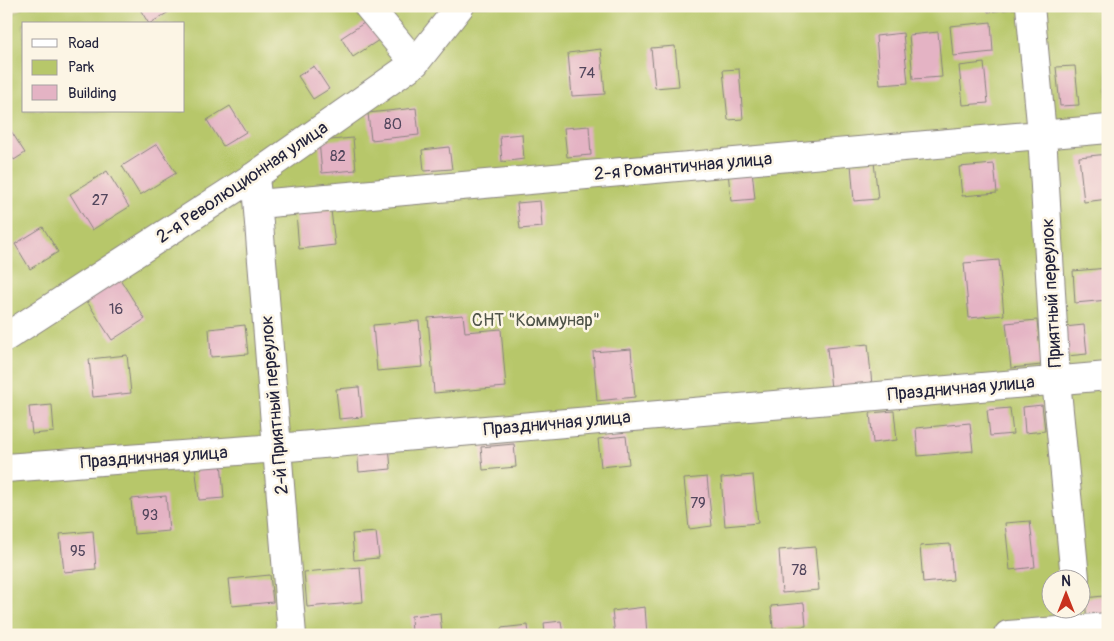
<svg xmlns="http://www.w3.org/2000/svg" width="1114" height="641" viewBox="0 0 1114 641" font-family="Pangolin,sans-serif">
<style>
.green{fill:#b7c76a;stroke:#6c7452;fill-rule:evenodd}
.building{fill:#e4b3c4}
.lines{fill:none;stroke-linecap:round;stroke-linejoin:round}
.minor-casing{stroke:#88827e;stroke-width:30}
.minor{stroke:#fff;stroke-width:28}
.labels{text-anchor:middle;stroke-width:5;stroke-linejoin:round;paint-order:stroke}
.number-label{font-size:15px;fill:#52465d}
.street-label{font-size:18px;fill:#22223b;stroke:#fcf5e5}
.park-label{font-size:18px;fill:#4f5449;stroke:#fcf5e5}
</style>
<rect width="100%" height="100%" fill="#fcf5e5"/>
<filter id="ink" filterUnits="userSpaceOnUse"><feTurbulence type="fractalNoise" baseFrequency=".02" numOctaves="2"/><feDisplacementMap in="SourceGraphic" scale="10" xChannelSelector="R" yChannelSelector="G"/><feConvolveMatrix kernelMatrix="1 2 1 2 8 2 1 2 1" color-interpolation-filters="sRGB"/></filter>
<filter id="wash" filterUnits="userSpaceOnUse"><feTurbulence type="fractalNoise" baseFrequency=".0096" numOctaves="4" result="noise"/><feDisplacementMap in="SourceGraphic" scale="20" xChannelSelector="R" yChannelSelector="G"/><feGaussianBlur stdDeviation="1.12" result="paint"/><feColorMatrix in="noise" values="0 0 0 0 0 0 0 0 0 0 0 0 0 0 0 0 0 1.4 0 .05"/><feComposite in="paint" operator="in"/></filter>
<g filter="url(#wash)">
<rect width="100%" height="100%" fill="#efe2c2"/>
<path class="green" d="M26,6H1108V635H6V18ZM24,24H184V111H24ZM1052,578H1082V608H1052Z"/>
<g id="blocks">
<path class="building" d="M138,6H169L172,10L149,24Z
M646,6H689V8L646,10Z
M987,6H1021V8L988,12Z
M367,21L379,40L353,57L341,38Z
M991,22L993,52L953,56L950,26Z
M938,32L942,77L913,79L909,35Z
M903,33L908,83L880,85L876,36Z
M675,46L679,86L655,88L651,48Z
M601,49L605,94L572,96L568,53Z
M984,63L988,103L963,105L959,66Z
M314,66L329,89L313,99L298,76Z
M1075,66L1079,105L1060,106L1056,67Z
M739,69L743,119L728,120L723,70Z
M230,106L246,132L223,146L207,120Z
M416,108L419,135L371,140L368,113Z
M6,123L25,153L14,160L6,148Z
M589,126L591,155L567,157L564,128Z
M522,134L524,159L502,162L500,136Z
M353,138L356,170L322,173L319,141Z
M157,144L176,173L140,195L122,166Z
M449,147L452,169L424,171L422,150Z
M1108,154V199L1084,202L1079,157Z
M874,162L878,199L854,201L851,164Z
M994,164L997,193L962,196L959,167Z
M752,170L755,199L731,201L728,172Z
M107,171L129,207L92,230L70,194Z
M540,201L542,227L520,229L517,203Z
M331,210L335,245L299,249L296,213Z
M43,227L58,252L30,269L15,244Z
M999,260L1004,315L969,318L964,263Z
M1108,268V300L1075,303L1073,271Z
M120,279L145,319L112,340L86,300Z
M463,315L465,332L501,329L506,387L434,393L428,318Z
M1037,320L1042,365L1011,368L1006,323Z
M419,321L423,367L377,371L373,325Z
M245,325L248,354L211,357L209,329Z
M1084,325L1087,354L1067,356L1064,327Z
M868,344L872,385L831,389L827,348Z
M631,349L635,397L597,401L593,352Z
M127,355L131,393L93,397L89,359Z
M359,387L362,417L339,419L336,389Z
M52,405L54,432L32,434L29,407Z
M1042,405L1045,431L1025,433L1023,407Z
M1010,408L1013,434L990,436L987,410Z
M894,411L897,440L873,443L870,413Z
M970,423L973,451L918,456L916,428Z
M626,436L629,464L601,467L598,439Z
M514,444L516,467L483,470L481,447Z
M389,446L391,469L359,472L357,449Z
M221,461L224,498L199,500L195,464Z
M753,475L758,523L725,526L721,478Z
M707,477L712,526L689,529L684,479Z
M166,496L169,531L134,534L131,499Z
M1030,521L1035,567L1010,570L1005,523Z
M93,531L96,569L64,572L60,534Z
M376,532L379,558L354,560L352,534Z
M950,544L953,580L923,583L920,546Z
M815,547L819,590L782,593L779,550Z
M360,567L363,602L307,607L304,572Z
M270,575L273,602L232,606L229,579Z
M1103,596L1105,622L1087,624L1085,598Z
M804,603L806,626L773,629L771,606Z
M645,607L647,635H615L612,611Z
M440,613L442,635H412L411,616Z
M561,621L563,635H545L544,623Z
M528,625L529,635H501V628Z"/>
</g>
</g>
<g filter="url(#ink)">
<use href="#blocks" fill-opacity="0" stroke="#88827e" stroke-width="1"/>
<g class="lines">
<g class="minor-casing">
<path id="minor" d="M368,6L415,63
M1030,6L1042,134L1056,380L1075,578
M256,186L292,635
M258,204L1108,129
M6,337L256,175L415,63L460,6
M6,468L277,448L1108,376
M1008,635L1108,627"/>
</g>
<use href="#minor" class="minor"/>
</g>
</g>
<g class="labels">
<g class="number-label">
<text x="587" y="78">74</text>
<text x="393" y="129">80</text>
<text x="338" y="161">82</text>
<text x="100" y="205">27</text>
<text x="116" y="314">16</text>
<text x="698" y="508">79</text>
<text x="150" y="520">93</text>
<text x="78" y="556">95</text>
<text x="799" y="575">78</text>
</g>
<g class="street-label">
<text transform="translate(683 166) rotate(-5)" y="6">2-я Романтичная улица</text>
<text transform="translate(242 182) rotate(-34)" y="6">2-я Революционная улица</text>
<text transform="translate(1051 293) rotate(-93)" y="6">Приятный переулок</text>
<text transform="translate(961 388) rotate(-5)" y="6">Праздничная улица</text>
<text transform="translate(274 405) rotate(-95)" y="6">2-й Приятный переулок</text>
<text transform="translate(557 423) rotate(-5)" y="6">Праздничная улица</text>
<text transform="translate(154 457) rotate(-4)" y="6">Праздничная улица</text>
</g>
<g class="park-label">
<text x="536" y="326">СНТ "Коммунар"</text>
</g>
</g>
<rect width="1114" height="641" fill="none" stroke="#fcf5e5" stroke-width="25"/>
<rect x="22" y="22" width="162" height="90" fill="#fcf5e5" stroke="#a5a1a1"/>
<rect x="32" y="39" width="25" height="8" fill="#ffffff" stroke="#a5a1a1"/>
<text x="68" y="48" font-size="15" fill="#22223b">Road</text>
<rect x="32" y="60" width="25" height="15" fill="#b7c76a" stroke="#a5a1a1"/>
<text x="68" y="72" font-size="15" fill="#22223b">Park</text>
<rect x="32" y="85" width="25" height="15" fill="#e4b3c4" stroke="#a5a1a1"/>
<text x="68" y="98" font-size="15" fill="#22223b">Building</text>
<g transform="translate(1066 594)"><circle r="24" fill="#fcf5e5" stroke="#a5a1a1"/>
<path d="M0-4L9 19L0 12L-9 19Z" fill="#c8321e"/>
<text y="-8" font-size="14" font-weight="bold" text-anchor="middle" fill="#22223b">N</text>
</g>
</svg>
